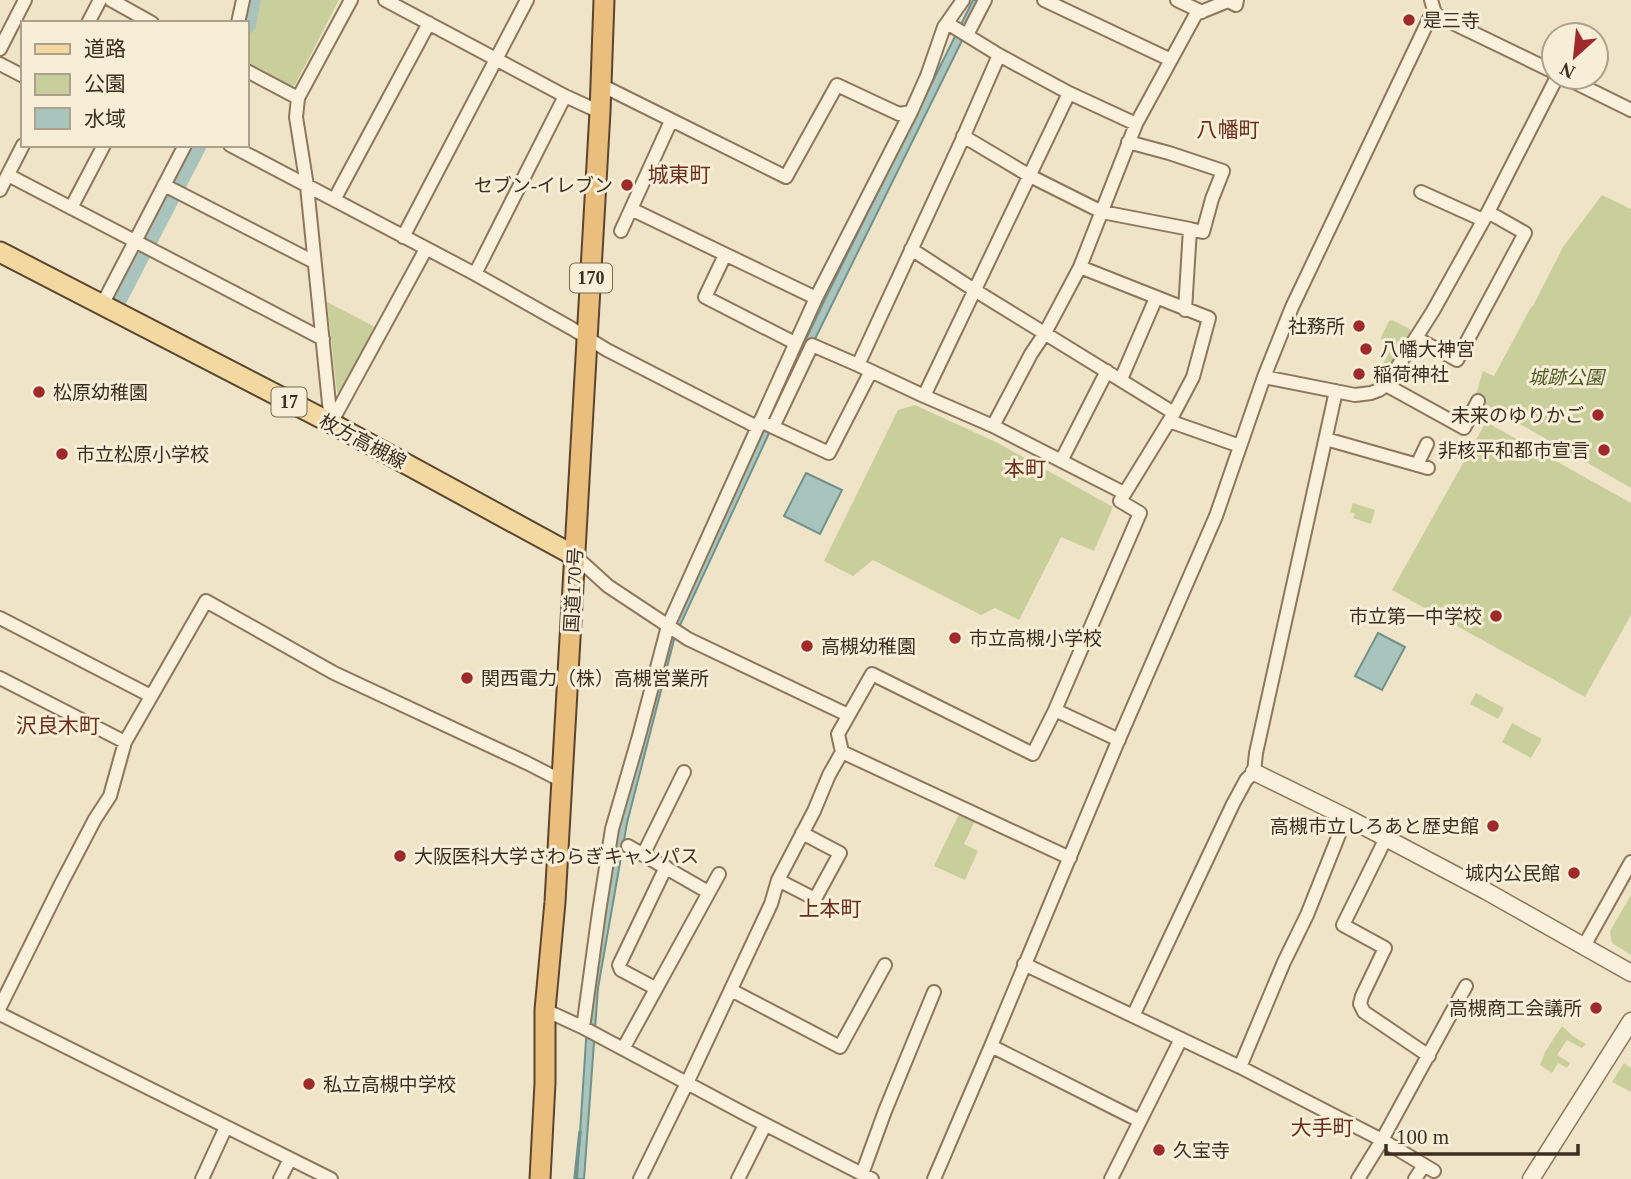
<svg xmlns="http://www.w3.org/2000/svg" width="1631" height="1179" viewBox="0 0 1631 1179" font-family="'Times New Roman','Noto Sans JP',serif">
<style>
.green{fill:#c9cf9b}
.water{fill:#a9c4bc;stroke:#6f938a;stroke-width:2}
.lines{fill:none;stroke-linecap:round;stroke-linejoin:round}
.stream{stroke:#6f938a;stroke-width:3.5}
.river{stroke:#a9c4bc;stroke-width:23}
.minor-casing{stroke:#8d765c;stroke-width:16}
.tertiary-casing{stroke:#8d765c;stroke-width:19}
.primary-casing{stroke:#5b4430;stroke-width:23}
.trunk-casing{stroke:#5b4430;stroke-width:23}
.minor{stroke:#faf1dc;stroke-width:12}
.tertiary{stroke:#faf1dc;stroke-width:16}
.primary{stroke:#f3d9a0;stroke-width:19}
.trunk{stroke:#eabe7c;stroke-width:19}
.poi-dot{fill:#9e2a2b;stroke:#f7eed8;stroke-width:2.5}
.labels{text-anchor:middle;stroke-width:6;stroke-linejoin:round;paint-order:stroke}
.shield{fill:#f7eed8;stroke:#756857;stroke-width:2}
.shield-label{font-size:18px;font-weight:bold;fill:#3d2e20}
.poi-label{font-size:19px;fill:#3d2e20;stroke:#f7eed8;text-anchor:start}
.park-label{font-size:19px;font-style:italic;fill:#4d5a26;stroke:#f7eed8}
.street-label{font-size:19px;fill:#3d2e20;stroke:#f7eed8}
.neighbourhood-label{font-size:21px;fill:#6b2e1e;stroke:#f7eed8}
</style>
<rect width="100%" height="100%" fill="#f0e4c8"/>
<path class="green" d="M255,0H339L295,85L290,87L247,64V47Z
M1602,195L1631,209V488L1475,398L1483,371L1494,376L1530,309L1534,304L1563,247Z
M327,302L377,328L342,394L337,392Z
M1392,320L1410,329V333L1384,374H1382L1379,371L1391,349L1390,346L1382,342L1381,337L1389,321Z
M915,405L996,442L1113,507L1094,551L1061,537L1019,620L995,608L981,615L873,560L853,576L824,561L898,410Z
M1486,422L1631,503V615L1585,697L1392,590Z
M1353,503L1375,510L1371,524L1353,518L1355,514L1350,512Z
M1476,693L1504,708L1498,719L1470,704Z
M1512,723L1542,739L1531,758L1502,742Z
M959,814L975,821L964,844L978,851L965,880L934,866Z
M1631,895V955L1612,943L1610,931Z
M1562,1026L1574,1037L1586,1044L1582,1048L1567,1040L1557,1055L1570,1063L1567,1068L1558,1063L1552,1073L1540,1065L1545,1052Z
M1624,1063L1631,1068V1092L1612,1082Z"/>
<path class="water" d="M973,0H982L778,414L675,636L627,823L598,988L584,1179H577L587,1025L610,873L618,828L667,637L715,530L827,295Z
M806,473L842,490L820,534L784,516Z
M1378,633L1405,647L1382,690L1355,676Z"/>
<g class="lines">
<path class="stream" d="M575,1179L580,1132"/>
<path class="river" d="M245,23L249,0
M117,296L195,145"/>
<g class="minor-casing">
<path id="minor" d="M111,0L152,23
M385,0L565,96L600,112
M1044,0L1171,60
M1177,0L1202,12
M1431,0L1434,10L1432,13L1554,72
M88,23L100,0
M238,23L243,0
M947,23L999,55
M967,35L985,0
M0,49L25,0
M0,64L23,76
M247,71L298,98
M1564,77L1631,110
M601,85L786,177L837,85L899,114L911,112L927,76L944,27L963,0
M671,121L631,209L816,298
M1136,124L1196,14L1228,1L1236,5L1237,0
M963,136L1030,176L1102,212L1190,229L1185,310
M1128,142L1169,153L1223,171L1212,199L1203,232L1190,229
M230,145L475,274L565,96
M8,175L323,339
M164,185L314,262
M0,190L23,145
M1421,192L1483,220
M334,200L429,23
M71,208L104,145
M621,231L631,209
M403,237L527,0
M911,249L976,291L1174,413
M725,255L705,297L795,343
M475,274L571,328L607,350L757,427
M102,305L185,145
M1416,338L1457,360L1525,233L1488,212
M1264,377L1355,395L1371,393L1379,390L1386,385L1433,311L1488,212L1557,77
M1121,379L1156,298
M1386,385L1464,428L1478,401
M924,396L1069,93
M760,421L829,453L871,371
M1169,421L1240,446
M331,423L307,186L296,117L298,98L351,0
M331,423L426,249
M993,426L1031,354L1045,333L1080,267L1136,124L1069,93L999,55L962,140L858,365L924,396L993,426L1124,493
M773,427L812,345L858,365
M1326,439L1428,468
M1061,461L1107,371
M1417,465L1427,444
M575,556L608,586L688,639L848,715
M0,618L151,696
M0,678L125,742
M1055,710L1119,740
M842,752L1070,858
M1386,838L1343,925L1385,948L1362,996L1360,1004L1364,1012L1429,1056
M628,846L708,892
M643,855L684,772
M778,880L815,899L840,853L802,833
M1584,946L1631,862
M1024,964L1240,1067L1382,1140L1358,1179
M655,988L621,970L619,965L666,867
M731,990L840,1047L885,965
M0,1007L61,884L95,819L110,796L125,742L206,601L334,673L527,763L562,781
M545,1010L582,1027L745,1114L872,1179
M0,1014L331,1179
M1133,1016L1233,804L1246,780L1254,772L1256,753L1336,391
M582,1027L584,1021L599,912L612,829L639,736L668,626L816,298L911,112
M991,1046L1140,1121
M623,1049L719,874
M1240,1067L1284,962L1307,915L1346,817
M1434,1171L1382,1140L1466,986
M862,1174L885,1111L934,992
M202,1179L226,1127
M280,1179L290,1159
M640,1179L687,1083L771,904L778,880L814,811L829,775L842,752L838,734L872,674L1033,754L1055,710L1140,513L1120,501L1174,413L1193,377L1209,318L1080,267
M738,1179L765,1125
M934,1179L991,1046L1116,746L1216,516L1264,377L1292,307L1432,13
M1111,1179L1181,1039
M1415,1179L1424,1165"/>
</g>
<g class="tertiary-casing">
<path id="tertiary" d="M1254,772L1346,817L1486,891L1631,973
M1531,1179L1631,1021"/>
</g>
<g class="primary-casing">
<path id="primary" d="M0,252L331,423L575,556"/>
</g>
<g class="trunk-casing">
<path id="trunk" d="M540,1179L545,1083V1010L555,902L600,112L604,0"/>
</g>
<use href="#minor" class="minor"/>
<use href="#tertiary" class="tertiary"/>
<use href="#primary" class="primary"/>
<use href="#trunk" class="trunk"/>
</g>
<g class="poi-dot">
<circle cx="1409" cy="20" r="7"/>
<circle cx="627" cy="185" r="7"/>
<circle cx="1359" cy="326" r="7"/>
<circle cx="1366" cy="349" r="7"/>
<circle cx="1359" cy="374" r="7"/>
<circle cx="39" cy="392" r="7"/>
<circle cx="1598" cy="415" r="7"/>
<circle cx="1604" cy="450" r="7"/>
<circle cx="62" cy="454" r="7"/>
<circle cx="1496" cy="616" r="7"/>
<circle cx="955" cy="638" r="7"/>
<circle cx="807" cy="646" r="7"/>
<circle cx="467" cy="678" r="7"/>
<circle cx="1493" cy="826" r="7"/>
<circle cx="400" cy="856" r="7"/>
<circle cx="1574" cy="873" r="7"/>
<circle cx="1596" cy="1008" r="7"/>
<circle cx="309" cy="1084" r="7"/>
<circle cx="1159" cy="1150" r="7"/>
</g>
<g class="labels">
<g class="shield">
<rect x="570" y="263.5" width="42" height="29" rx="5"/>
<rect x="271.5" y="387.5" width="35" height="29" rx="5"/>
</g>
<g class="shield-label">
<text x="591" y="284">170</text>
<text x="289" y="408">17</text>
</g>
<g class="poi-label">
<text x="1423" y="27">是三寺</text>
<text x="613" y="192" text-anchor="end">セブン-イレブン</text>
<text x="1345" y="333" text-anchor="end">社務所</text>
<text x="1380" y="356">八幡大神宮</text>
<text x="1373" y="381">稲荷神社</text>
<text x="53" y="399">松原幼稚園</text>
<text x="1584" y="422" text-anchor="end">未来のゆりかご</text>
<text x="1590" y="457" text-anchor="end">非核平和都市宣言</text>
<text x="76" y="461">市立松原小学校</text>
<text x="1482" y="623" text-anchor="end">市立第一中学校</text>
<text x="969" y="645">市立高槻小学校</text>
<text x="821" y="653">高槻幼稚園</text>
<text x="481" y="685">関西電力（株）高槻営業所</text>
<text x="1479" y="833" text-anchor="end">高槻市立しろあと歴史館</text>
<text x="414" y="863">大阪医科大学さわらぎキャンパス</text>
<text x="1560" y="880" text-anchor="end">城内公民館</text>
<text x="1582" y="1015" text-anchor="end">高槻商工会議所</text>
<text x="323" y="1091">私立高槻中学校</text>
<text x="1173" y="1157">久宝寺</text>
</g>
<g class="park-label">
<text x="1566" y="384">城跡公園</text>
</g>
<g class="street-label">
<text transform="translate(363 441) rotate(28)" y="7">枚方高槻線</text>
<text transform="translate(573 590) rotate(-87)" y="7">国道170号</text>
</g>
<g class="neighbourhood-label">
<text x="1228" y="137">八幡町</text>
<text x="679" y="182">城東町</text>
<text x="1025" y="476">本町</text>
<text x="58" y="733">沢良木町</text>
<text x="830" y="916">上本町</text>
<text x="1322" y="1135">大手町</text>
</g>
</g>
<rect x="21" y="21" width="228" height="126" fill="#f7eed8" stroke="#ada18e" stroke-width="2"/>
<rect x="35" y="44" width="35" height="10" fill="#f3d9a0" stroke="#ada18e" stroke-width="2"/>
<text x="84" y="56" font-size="21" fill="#3d2e20">道路</text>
<rect x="35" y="74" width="35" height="21" fill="#c9cf9b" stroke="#ada18e" stroke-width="2"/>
<text x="84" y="91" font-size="21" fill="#3d2e20">公園</text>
<rect x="35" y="108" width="35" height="21" fill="#a9c4bc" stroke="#ada18e" stroke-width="2"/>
<text x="84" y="126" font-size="21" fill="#3d2e20">水域</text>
<g transform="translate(1575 56) rotate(207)"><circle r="33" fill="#f7eed8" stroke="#ada18e" stroke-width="2"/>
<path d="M0-5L12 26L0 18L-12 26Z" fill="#9e2a2b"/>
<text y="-10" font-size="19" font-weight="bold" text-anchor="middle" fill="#3d2e20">N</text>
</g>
<path d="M1386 1144v10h192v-10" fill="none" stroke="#3d2e20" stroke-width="3.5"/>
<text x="1396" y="1144" font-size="21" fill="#3d2e20" stroke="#f7eed8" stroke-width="5" paint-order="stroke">100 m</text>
</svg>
